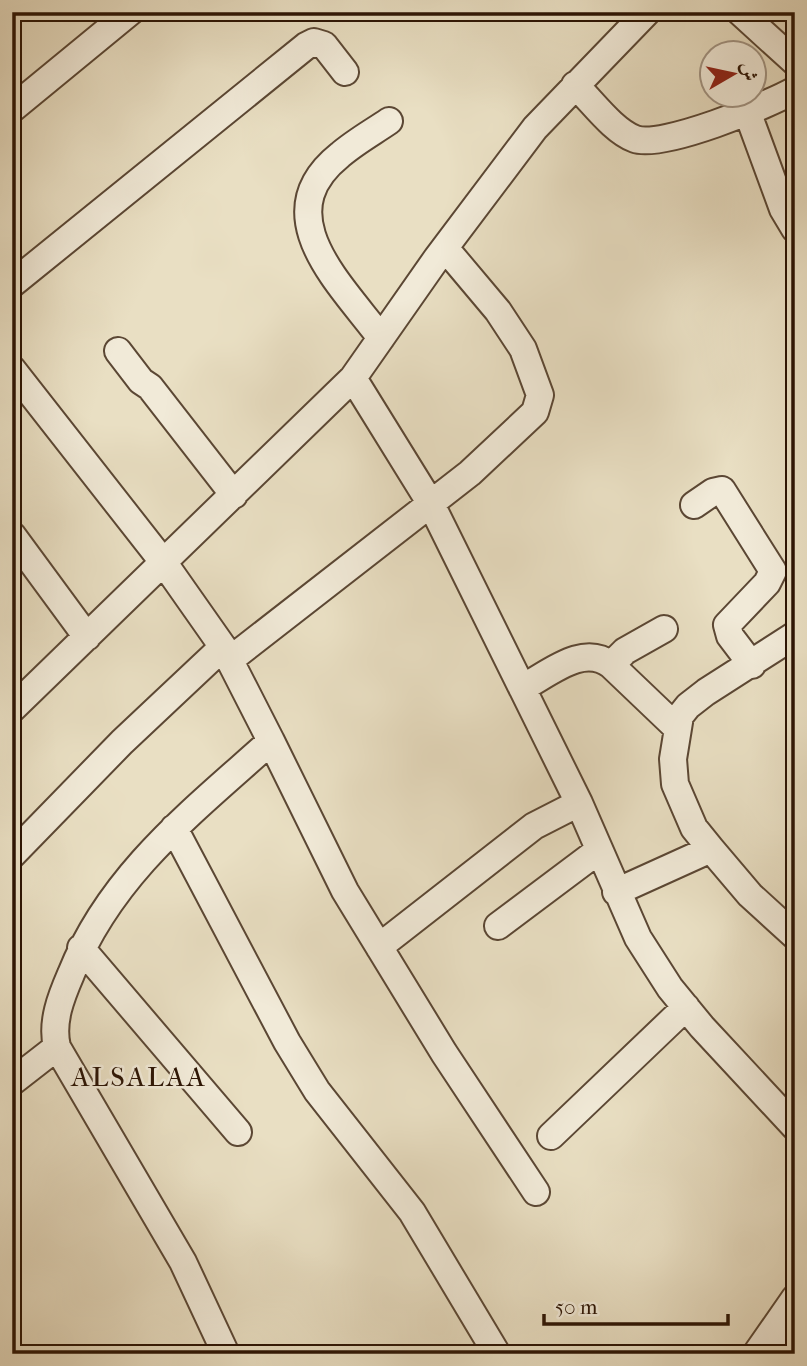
<svg xmlns="http://www.w3.org/2000/svg" width="807" height="1366" viewBox="0 0 807 1366" font-family="'IM FELL French Canon',Amiri,serif">
<style>
.lines{fill:none;stroke-linecap:round;stroke-linejoin:round}
.minor-casing{stroke:#5b4734;stroke-width:30}
.minor{stroke:#f1ead8;stroke-width:26}
.labels{text-anchor:middle;stroke-width:5;stroke-linejoin:round;paint-order:stroke}
.quarter-label{font-size:28px;letter-spacing:2px;fill:#2c1404;stroke:#f1ead8}
</style>
<rect width="100%" height="100%" fill="#e9dfc3"/>
<filter id="stains"><feTurbulence type="fractalNoise" baseFrequency=".00286" numOctaves="4"/><feColorMatrix values="0 0 0 0 .2 0 0 0 0 .09 0 0 0 0 .02 0 0 0 .5 -.17"/></filter>
<radialGradient id="worn" r=".72"><stop offset=".6" stop-color="#630" stop-opacity="0"/><stop offset="1" stop-color="#630" stop-opacity=".3"/></radialGradient>
<g class="lines">
<g class="minor-casing">
<path id="minor" d="M740,12L795,62
M575,85C592,101 613,131 635,139C662,149 768,105 795,90
M12,109L130,12
M747,111L783,209L795,229
M12,284L306,46L314,42L324,45L345,72
M381,338C341,284 265,215 340,155C355,142 373,132 389,121
M118,351L141,381L150,387L234,495
M12,369L164,563L223,647L271,741C192,812 111,874 71,974C61,997 51,1022 57,1047
M353,378L431,504L579,803L638,938L670,988L702,1027L795,1127
M694,505L713,492L722,490L773,571L767,583L727,625L730,636L752,665
M12,535L87,637
M664,629L625,651L611,665L677,728
M231,659L470,473L535,412L540,395L523,349L498,311L445,248
M522,688C549,674 583,643 611,665
M12,709L353,378L437,258L535,128L647,12
M271,741L345,891L444,1053L536,1192
M174,828L287,1042L317,1091L412,1212L497,1354
M711,849L694,828L675,784L673,759L680,716L688,706L706,692L795,635
M12,855L122,742L223,647
M616,892L711,849L750,895L795,936
M498,926L598,851
M379,947L534,826L579,803
M81,948L238,1132
M12,1082L57,1047L183,1262L226,1354
M551,1136L686,1007
M759,1350L795,1345
M756,1354L795,1298"/>
</g>
<use href="#minor" class="minor"/>
</g>
<g class="labels">
<g class="quarter-label">
<text x="139" y="1086">ALSALAA</text>
</g>
</g>
<rect width="807" height="1366" fill="none" stroke="#e9dfc3" stroke-width="42"/>
<rect x="14" y="14" width="779" height="1338" fill="none" stroke="#2c1404" stroke-width="3.5"/>
<rect x="21" y="21" width="765" height="1324" fill="none" stroke="#2c1404" stroke-width="2"/>
<g transform="translate(733 74) rotate(81)"><circle r="33" fill="#f1ead8" stroke="#a29483" stroke-width="2"/>
<path d="M0-5L12 26L0 18L-12 26Z" fill="#8f2418"/>
<text y="-10" font-size="19" font-weight="bold" text-anchor="middle" fill="#2c1404">ش</text>
</g>
<path d="M544 1314v10h184v-10" fill="none" stroke="#2c1404" stroke-width="3.5"/>
<text x="555" y="1314" font-size="21" fill="#2c1404" stroke="#f1ead8" stroke-width="5" paint-order="stroke">50 m</text>
<rect width="100%" height="100%" filter="url(#stains)"/>
<rect width="100%" height="100%" fill="url(#worn)"/>
</svg>
